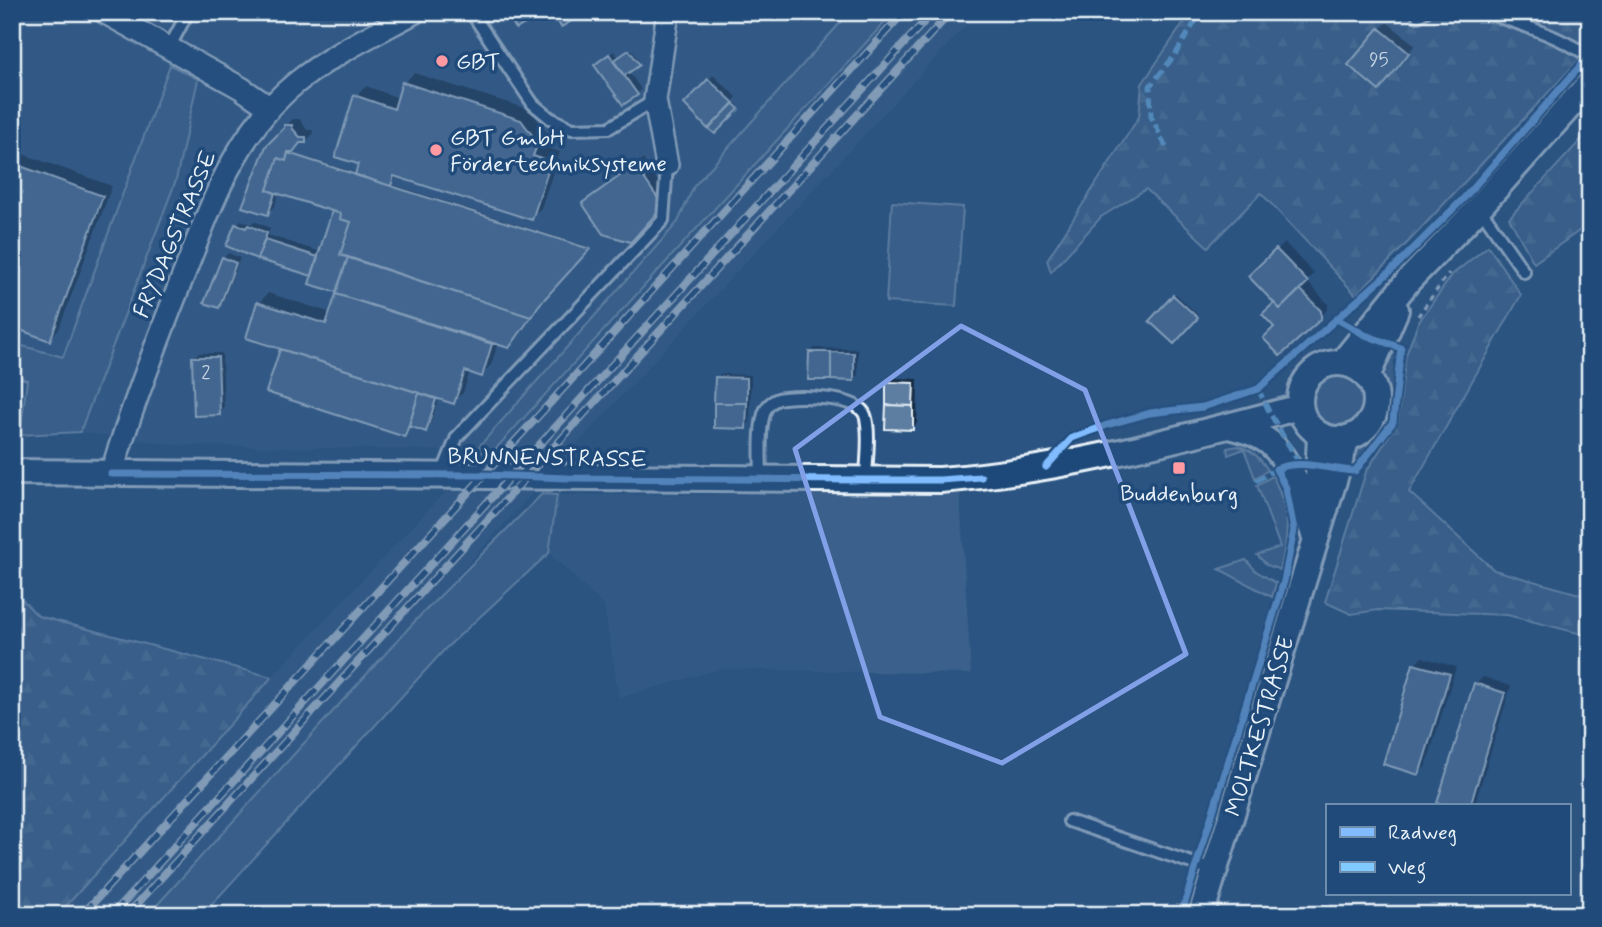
<svg xmlns="http://www.w3.org/2000/svg" width="1602" height="927" viewBox="0 0 1602 927" font-family="Mynerve,sans-serif">
<style>
.built{fill:#3a608b}
.grass{fill:#476b93;stroke:#98aec6;stroke-width:2}
.forest{fill:url(#forest-firs);stroke:#98aec6;stroke-width:2}
.shadow{fill:#0007}
.building{fill:#5d7da1;stroke:#e8f1f8;stroke-width:2}
.lines{fill:none;stroke-linecap:round;stroke-linejoin:round}
.service-casing{stroke:#e8f1f8;stroke-width:16}
.minor-casing{stroke:#e8f1f8;stroke-width:26}
.tertiary-casing{stroke:#e8f1f8;stroke-width:30}
.path{stroke:#e8f1f8;stroke-width:3.5;stroke-dasharray:5 5;stroke-linecap:butt}
.service{stroke:#1f4a7a;stroke-width:10}
.minor{stroke:#1f4a7a;stroke-width:21}
.tertiary{stroke:#1f4a7a;stroke-width:24}
.rail-casing{stroke:#e8f1f8;stroke-width:8}
.rail{stroke:#1f4a7a;stroke-width:5;stroke-dasharray:16;stroke-linecap:butt}
.quiet{stroke:#80caff;stroke-width:5;stroke-dasharray:10 5;stroke-linecap:butt}
.cycleway-casing{stroke:#1f4a7a;stroke-width:11}
.cycleway{stroke:#80bcff;stroke-width:7}
.marked{fill:none;stroke:#82a0e8;stroke-width:5;stroke-linejoin:round}
.poi-dot{fill:#ff9aa2;stroke:#1f4a7a;stroke-width:2.5}
.labels{text-anchor:middle;stroke-width:7;stroke-linejoin:round;paint-order:stroke}
.number-label{font-size:19px;fill:#c5d4e2}
.poi-label{font-size:23px;fill:#e8f1f8;stroke:#1f4a7a;text-anchor:start}
.street-label{font-size:23px;fill:#e8f1f8;stroke:#1f4a7a}
</style>
<defs>
<pattern id="forest-firs" width="22" height="20" patternUnits="userSpaceOnUse" patternTransform="scale(1.75)"><rect width="22" height="20" fill="#476b93"/><path d="M5 1l3.5 6h-7zM16 11l3.5 6h-7z" fill="#6281a3"/></pattern>
</defs>
<rect width="100%" height="100%" fill="#2b5482"/>
<filter id="ink" filterUnits="userSpaceOnUse"><feTurbulence type="fractalNoise" baseFrequency=".0143" numOctaves="2"/><feDisplacementMap in="SourceGraphic" scale="14" xChannelSelector="R" yChannelSelector="G"/><feConvolveMatrix kernelMatrix="1 2 1 2 8 2 1 2 1" color-interpolation-filters="sRGB"/></filter>
<g filter="url(#ink)">
<path class="built" d="M12,12H850L694,186L678,222L475,451L174,445L80,432L176,180L197,79L170,65L63,358L12,343Z
M894,12H978L566,456L148,915H57L272,677L439,498L491,454Z
M960,494L971,674L720,669L619,698L604,606L549,553L557,495Z"/>
<path class="grass" d="M850,12H894L491,454L475,451L678,222L694,186Z
M170,65L198,79L176,180L80,432L20,435L27,380L12,375V343L63,357Z
M892,202L963,207L956,306L886,302Z
M1384,351L1396,354L1389,417L1386,426L1356,465L1346,467L1354,448L1371,436L1384,418L1388,398L1380,368Z
M1311 400a27 27 0 1 1 54 0a27 27 0 1 1-54 0Z
M1238,446C1253,450 1259,457 1268,470L1255,478L1244,449L1228,455L1227,448Z
M1273,476C1290,514 1290,530 1280,570L1267,565L1257,555L1280,547L1257,485Z
M542,494L557,495L549,553L445,649L202,915H148L416,620Z
M1246,560L1256,571L1276,583L1272,597L1219,569Z"/>
<path class="forest" d="M1191,12H1590V48L1412,238L1356,295L1261,193L1208,247L1146,189L1101,217L1051,272L1047,260L1139,117L1142,84Z
M1590,130V223L1534,263L1509,218Z
M1488,246L1521,295L1409,492L1494,570L1590,597V636L1507,615L1378,610L1351,614L1325,602L1366,472L1398,422L1406,355L1418,323L1453,274Z
M12,589L38,616L272,677L58,915H12Z"/>
<path class="shadow" d="M1387,22L1415,45L1386,81L1380,29Z
M632,50L640,62L628,71L641,89L637,94L601,60L614,51L619,58Z
M414,73L531,110L547,133L542,146L560,152L541,208L531,218L399,175L391,184L589,247L540,301L537,306L539,307L519,336L509,346L498,343L491,365L481,375L470,371L463,393L453,402L421,392V396L438,401L430,425L425,430L268,391L283,348L259,303L268,293L332,313L341,286L336,290L314,275L228,245L236,225L241,220L251,224L254,221L270,228L268,235L321,252L335,210L279,192L275,206L268,213L244,206L286,126L293,119H300L307,130H313V134L305,142H301L292,153L357,173L360,163L356,96L366,86L399,98L404,83Z
M713,75L737,97L734,101L739,106L715,132L687,104Z
M12,150L112,186L59,329L49,339L12,325Z
M643,159L669,198L604,233L584,203Z
M1285,243L1314,274L1307,281L1328,304V309L1320,317L1277,327L1265,314L1277,303L1251,276Z
M228,253L240,258L223,302L218,306L223,258Z
M1176,294L1198,315L1174,341L1152,321Z
M815,348L858,349V375L853,379L810,352Z
M199,353H222L224,408L220,413L194,357Z
M721,374L751,375L750,422L746,427L717,378Z
M892,378L918,379L917,423L912,428L888,383Z
M1422,657L1456,667L1426,766L1419,773L1385,763L1415,665Z
M1483,677L1511,686L1475,803L1472,806H1453L1439,802L1476,684Z"/>
<path class="building" d="M507,12H545L516,29Z
M553,12H580L582,15L561,27Z
M1379,28L1409,53L1379,91L1348,65Z
M629,50L640,65L624,76L613,61Z
M609,54L638,95L623,105L594,65Z
M708,79L734,103L708,129L684,104Z
M402,82L521,120L538,143L533,156L551,162L532,220L394,176L391,186L355,175L358,164L335,157L354,95L394,109Z
M733,103L739,109L715,134L709,129Z
M284,125H292V128L300,137H306V143H300L293,152H288L286,161L278,158L267,190L275,193L268,215L242,207L266,146L284,128Z
M288,153L391,186L590,249L539,305L531,317L340,255L351,222L340,219L341,214L267,190L278,158L286,161Z
M12,163L103,196L50,341L12,327Z
M635,165L663,206L631,242L603,234L582,203Z
M332,211L341,214L340,219L351,222L340,255L348,257L336,292L309,284Z
M235,224L246,228L248,225L267,233L257,259L226,246Z
M265,240L318,257L312,276L257,259Z
M1276,249L1308,282L1280,309L1248,276Z
M222,257L236,263L219,308L204,303Z
M348,257L531,317L509,348L336,294Z
M1300,289L1321,311V319L1280,356L1263,338L1274,327L1262,314L1274,303L1280,309Z
M336,294L492,344L482,377L465,371L454,404L246,338L257,302L326,324Z
M1173,295L1198,318L1174,344L1149,321Z
M280,349L419,393L405,437L266,392Z
M809,352H831V380H808Z
M831,352L854,353V381L831,380Z
M192,357H218L220,415L194,416Z
M715,377L747,378V403H714Z
M886,382L914,383L913,406L886,405Z
M419,393L436,399L426,432L409,426Z
M714,403H747L746,429L714,428Z
M886,405L913,406V430L885,429Z
M1413,664L1450,674L1419,775L1383,764Z
M1474,683L1505,693L1470,806H1447L1437,803Z"/>
<g class="lines">
<g class="service-casing">
<path id="service" d="M471,12L533,104L550,118L572,129L609,128L655,100
M1484,12C1520,24 1558,35 1590,57
M1418,16L1425,12
M169,48L188,12
M1479,207L1524,272
M442,474L457,437L663,220L667,165
M761,480C761,462 758,424 766,409C769,403 777,398 784,398C801,396 858,396 865,415C871,431 866,463 866,480
M1069,821L1215,871"/>
</g>
<g class="minor-casing">
<path id="minor" d="M104,12L241,88L270,108
M667,165L655,100L668,12
M111,474C131,410 155,347 180,284C209,212 233,134 296,83C332,54 375,34 415,12"/>
</g>
<g class="tertiary-casing">
<path id="tertiary" d="M1342,363L1409,280L1475,212L1590,83
M1300 401a38 38 0 1 1 76 0a38 38 0 1 1-76 0Z
M1367,377L1396,310
M1229,426C1244,430 1258,433 1270,443C1295,465 1304,507 1315,537
M12,472L940,480C1062,471 1182,438 1300,407
M1317,502L1320,435
M1201,915L1347,438"/>
</g>
<path class="path" d="M1418,316L1449,273"/>
<use href="#service" class="service"/>
<use href="#minor" class="minor"/>
<use href="#tertiary" class="tertiary"/>
<g class="rail-casing">
<path id="rail" d="M82,915L593,356L904,12
M112,915L933,12
M127,915L951,12"/>
</g>
<use href="#rail" class="rail"/>
<path class="quiet" d="M1166,147L1151,116L1150,86L1175,55L1201,12
M1258,389L1271,415L1299,463
M1256,481L1276,469"/>
<g class="cycleway-casing">
<path id="cycleway" d="M1046,467L1072,438L1107,425L1150,413L1203,407L1258,389L1395,267L1463,199L1590,55
M111,474L485,475L568,478L866,480H940L981,477
M1181,915L1284,581L1294,530L1286,488L1276,469C1301,458 1329,470 1355,471L1393,422L1401,348L1365,335L1337,319"/>
</g>
<use href="#cycleway" class="cycleway"/>
</g>
</g>
<path d="M0 0H1602V927H0ZM961,326L1085,390L1186,654L1002,763L880,717L795,449Z" fill="#2b5482" fill-opacity=".55" fill-rule="evenodd"/>
<path class="marked" d="M961,326L1085,390L1186,654L1002,763L880,717L795,449Z"/>
<g class="poi-dot">
<circle cx="442" cy="61" r="7"/>
<circle cx="436" cy="150" r="7"/>
<rect x="1172" y="461" width="14" height="14" rx="3.5"/>
</g>
<g class="labels">
<g class="number-label">
<text x="1379" y="66">95</text>
<text x="206" y="379">2</text>
</g>
<g class="poi-label">
<text x="456" y="69">GBT</text>
<text x="450" y="145">GBT GmbH<tspan x="450" dy="26">Fördertechniksysteme</tspan></text>
<text x="1179" y="501" text-anchor="middle">Buddenburg</text>
</g>
<g class="street-label">
<text transform="translate(174 234) rotate(-67)" y="8">FRYDAGSTRASSE</text>
<text transform="translate(547 457) rotate(1)" y="8">BRUNNENSTRASSE</text>
<text transform="translate(1259 726) rotate(-73)" y="8">MOLTKESTRASSE</text>
</g>
</g>
<rect width="1602" height="927" fill="none" stroke="#1f4a7a" stroke-width="42"/>
<rect x="21" y="21" width="1560" height="885" fill="none" stroke="#e8f1f8" stroke-width="2.5" filter="url(#ink)"/>
<rect x="1326" y="804" width="245" height="91" fill="#1f4a7a" stroke="#6f8dac" stroke-width="2"/>
<rect x="1340" y="827" width="35" height="10" fill="#80bcff" stroke="#6f8dac" stroke-width="2"/>
<text x="1388" y="839" font-size="21" fill="#e8f1f8">Radweg</text>
<rect x="1340" y="862" width="35" height="10" fill="#80caff" stroke="#6f8dac" stroke-width="2"/>
<text x="1388" y="874" font-size="21" fill="#e8f1f8">Weg</text>
</svg>
